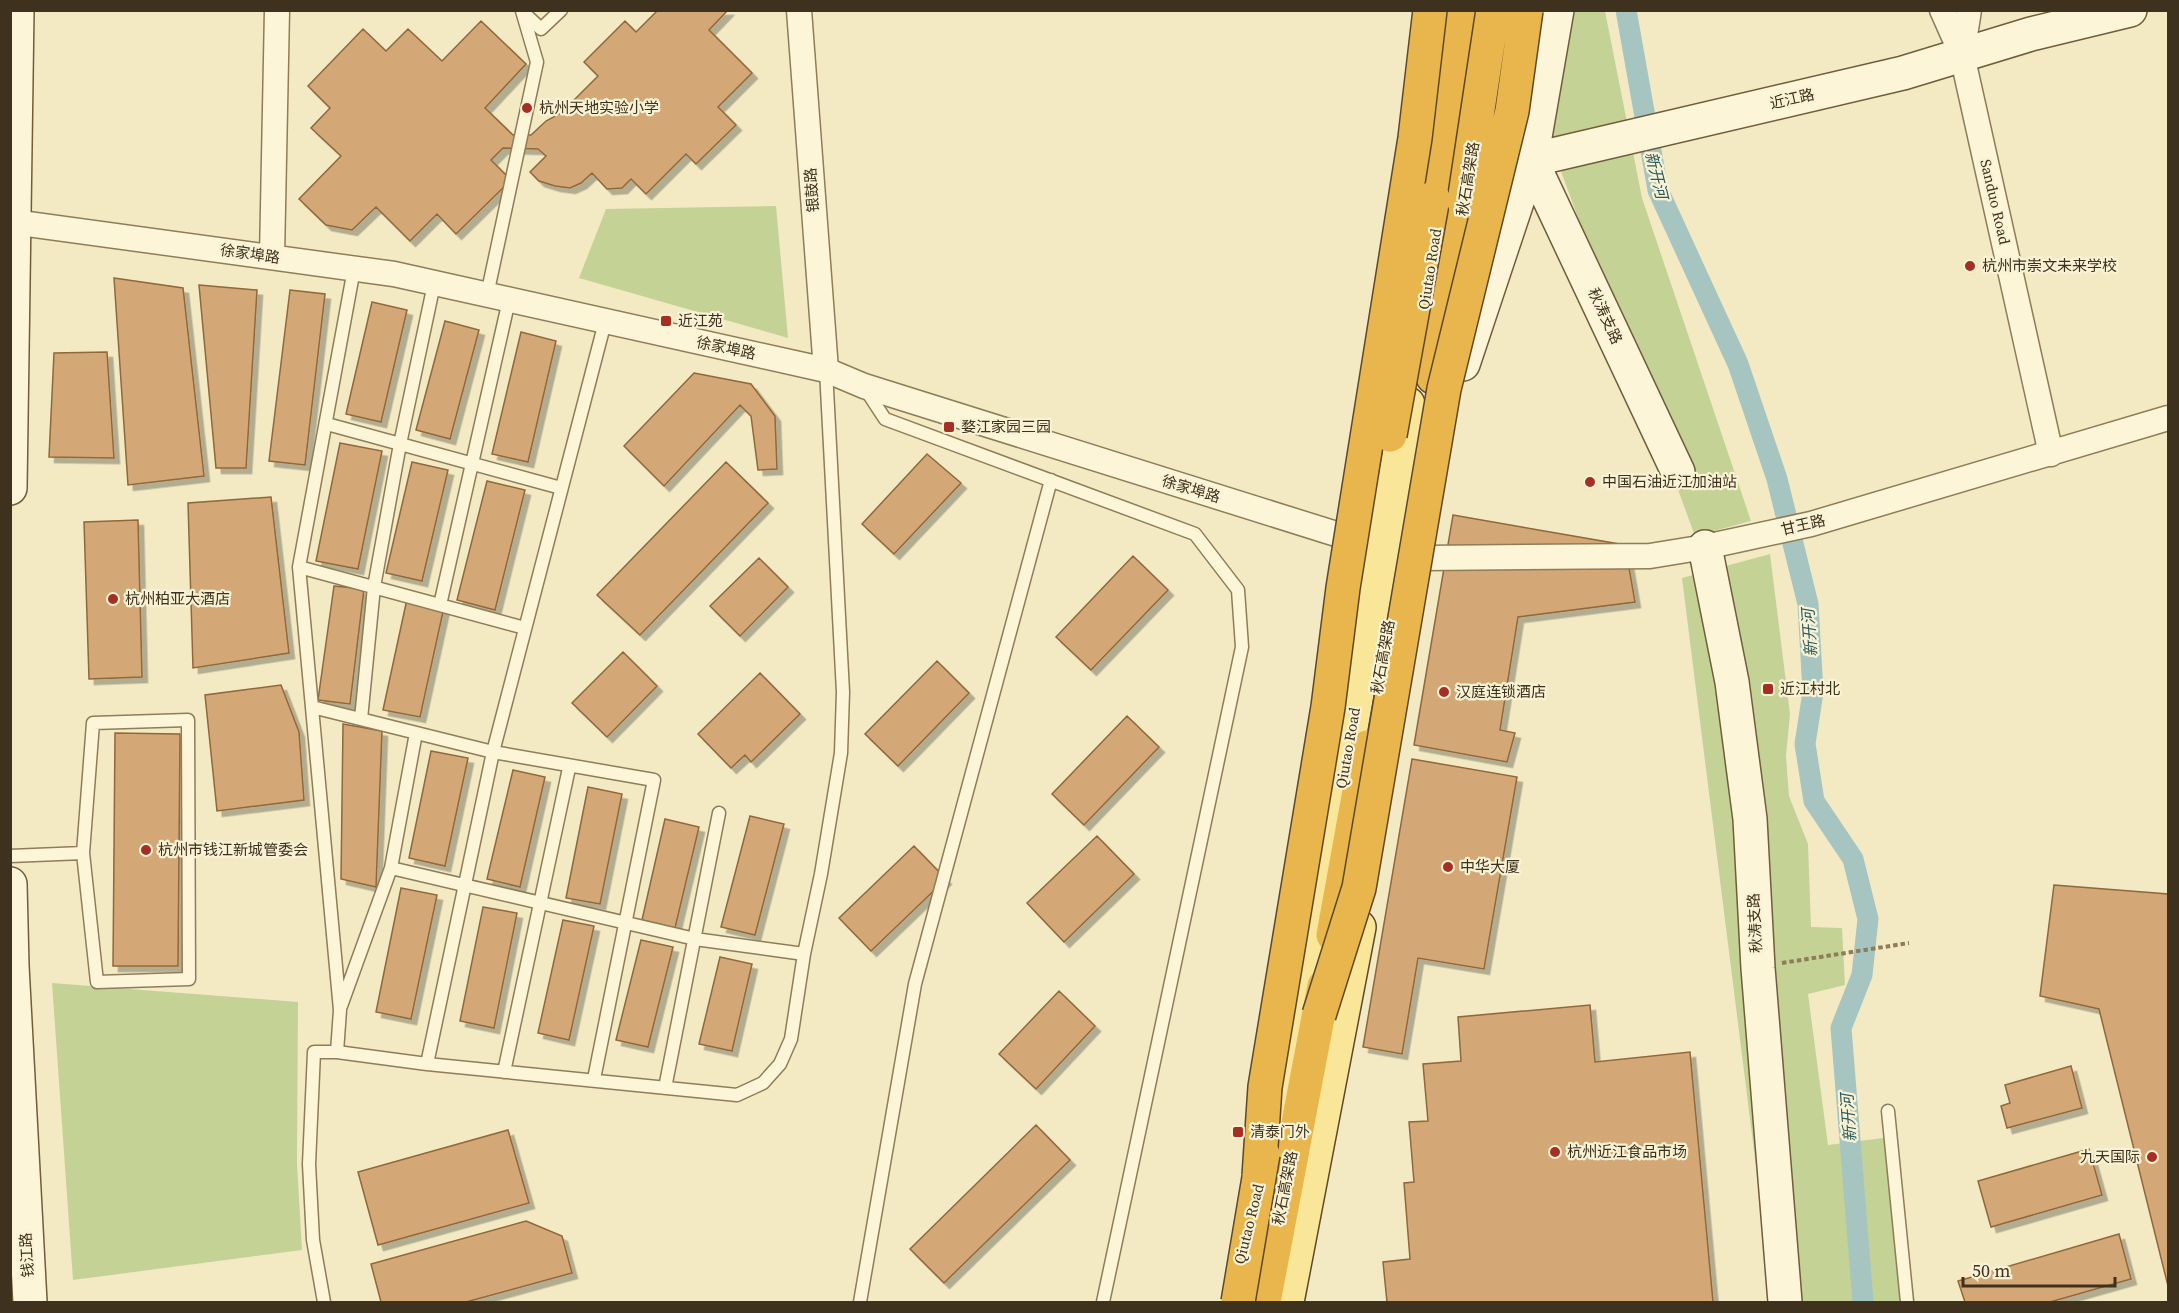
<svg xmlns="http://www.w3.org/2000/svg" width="2179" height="1313" viewBox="0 0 2179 1313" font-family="'Source Serif 4','Noto Sans SC',serif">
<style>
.green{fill:#c4d296}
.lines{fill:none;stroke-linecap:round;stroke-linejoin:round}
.canal{stroke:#a6c5c0;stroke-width:21}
.building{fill:#d4a876;stroke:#91673b;stroke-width:1.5;filter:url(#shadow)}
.lane-casing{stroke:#8f7c58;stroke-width:15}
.street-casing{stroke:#8f7c58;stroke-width:27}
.secondary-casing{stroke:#715c3b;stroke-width:36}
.primary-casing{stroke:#5d482c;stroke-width:36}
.highway-casing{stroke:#5d482c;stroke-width:36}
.path{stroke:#8f7c58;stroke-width:4;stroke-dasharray:4.5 3;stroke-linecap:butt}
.lane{stroke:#fcf5d8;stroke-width:12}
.street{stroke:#fcf5d8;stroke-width:24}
.secondary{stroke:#fcf5d8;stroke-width:33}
.primary{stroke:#f9e699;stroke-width:33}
.highway{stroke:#e9b64d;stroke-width:33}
.highway-bridge-casing{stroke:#5d482c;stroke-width:36;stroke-linecap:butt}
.highway-bridge{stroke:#e9b64d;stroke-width:33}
.poi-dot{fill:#a52f22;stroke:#f9f2d4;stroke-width:2}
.labels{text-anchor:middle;stroke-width:4.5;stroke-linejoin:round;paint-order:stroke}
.street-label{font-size:15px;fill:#3e311d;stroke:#f9f2d4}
.poi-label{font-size:15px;fill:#3e311d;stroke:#f9f2d4;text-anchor:start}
.water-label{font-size:16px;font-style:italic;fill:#2b5d5f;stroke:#f9f2d4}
</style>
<defs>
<filter id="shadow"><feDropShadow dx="5.5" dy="5.5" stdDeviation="0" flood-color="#0004"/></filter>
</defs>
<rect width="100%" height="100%" fill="#f3eac4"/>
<path class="green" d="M1520,11H1605L1642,198L1751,521L1695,536L1559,166L1519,29Z
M776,206L788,338L579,278L606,209Z
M1770,554L1790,714L1786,756L1789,796L1808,844L1811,927L1842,928L1845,985L1808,994L1828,1145L1891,1137L1915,1302H1768V1262L1682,578Z
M52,983L298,1002L297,1163L302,1250L73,1280Z"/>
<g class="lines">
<path class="canal" d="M1626,10L1658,190L1738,364L1777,479L1808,604L1813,692L1805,744L1814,801L1853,859L1868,919L1862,975L1841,1028L1863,1302"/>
</g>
<path class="building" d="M658,10H728L709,30L752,73L718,107L736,125L696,164L686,154L646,194L631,179L622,188L607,189L592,173L581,183L570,188L555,186L539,181L530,172L546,156L538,149L503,148L491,160L511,180L456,234L437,214L410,241L376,207L352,230L326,225L299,199L341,156L311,128L330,108L308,86L363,29L386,51L408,29L442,61L481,21L526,64L485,108L513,135H531L546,121L561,113L598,76L584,62L625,21L636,32Z
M114,278L183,288L204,476L128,485Z
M199,285L257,290L246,468H216Z
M290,290L325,294L305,465L269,461Z
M372,302L407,310L381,422L346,414Z
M445,321L479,330L450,439L416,430Z
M521,332L556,341L528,462L492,454Z
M107,352L114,458L49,457L54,353Z
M694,373L751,384L775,416L777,469L758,470L751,416L740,405L664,486L624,446Z
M340,443L382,451L358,569L316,561Z
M927,454L961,483L894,554L862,524Z
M412,462L448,470L422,581L386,573Z
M726,462L768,503L640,635L597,595Z
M487,481L525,490L495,610L457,600Z
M271,497L289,653L193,668L188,503Z
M1453,515L1625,545L1635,602L1518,617L1500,730L1515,733L1507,762L1414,745Z
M138,520L142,677L89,679L84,522Z
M1133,556L1168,590L1091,670L1056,637Z
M759,558L788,587L740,636L710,606Z
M334,586L364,589L350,704L318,700Z
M407,599L444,607L420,717L383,710Z
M623,652L657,686L607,737L572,703Z
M937,661L969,693L898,766L865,734Z
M760,673L800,714L751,762L745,755L731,768L698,734Z
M281,685L299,732L304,800L217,811L205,695Z
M1127,716L1159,747L1084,825L1052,794Z
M343,724L382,731L376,887L341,879Z
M115,733L180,734L178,966H113Z
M431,751L468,758L445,866L409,858Z
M1412,759L1517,777L1484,969L1418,958L1402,1054L1363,1047Z
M513,770L545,777L520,887L487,879Z
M588,787L622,794L600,904L566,898Z
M750,816L784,824L755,935L721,927Z
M665,819L699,827L675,928L642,920Z
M1097,836L1134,874L1064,942L1027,903Z
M914,846L946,879L871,951L839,918Z
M2054,885L2168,894V1286L2099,1009L2040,996Z
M401,888L437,895L411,1019L376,1012Z
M483,907L517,913L494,1028L460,1021Z
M563,920L594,926L569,1040L538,1033Z
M641,940L673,947L648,1047L616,1040Z
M720,957L752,964L732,1051L699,1044Z
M1059,991L1095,1026L1036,1089L999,1054Z
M1590,1005L1595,1062L1690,1052L1713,1302H1387L1383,1262L1410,1259L1404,1183L1414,1182L1409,1122L1428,1121L1423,1064L1461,1061L1458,1017Z
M2071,1066L2082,1108L2007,1128L2001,1106L2010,1103L2005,1085Z
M1036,1125L1070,1160L944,1283L910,1249Z
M508,1130L529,1203L378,1245L358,1172Z
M2089,1149L2102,1195L1991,1227L1978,1181Z
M526,1221L562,1236L572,1273L466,1302H381L371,1264Z
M2119,1234L2131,1279L2050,1302H1965L1958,1281Z"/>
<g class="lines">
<g class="lane-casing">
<path id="lane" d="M523,12L541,29L561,10
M487,295L537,62L522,11
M864,387L885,419L1195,534L1238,590L1242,647L1103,1302
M327,424L561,488
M299,567L525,628
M440,605L509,300
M312,707L493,752L427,1064
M361,719L374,587L400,444L434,284
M188,720L189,979L97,982L83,853L93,723Z
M10,856L83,853
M391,868L695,939L804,954
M341,1006L391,868L416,733
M337,1052L340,1010L299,567L354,269
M504,1072L569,768
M594,1079L654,780L493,752L605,322
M665,1088L719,813
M1888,1111L1907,1302
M324,1302L313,1240L309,1164L314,1052H337L427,1064L737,1095L763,1083L780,1064L791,1039L804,954L821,874L841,753L843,692L826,370
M860,1302L915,984L1051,480"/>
</g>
<g class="street-casing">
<path id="street" d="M799,10L826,370
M1942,10L1962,55L2051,454
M1962,55L1969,10
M13,222L394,274L826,370L864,386L1365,543
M272,257L277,10
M1425,558L1650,556L1705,547L1811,524L2168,418"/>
</g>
<g class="secondary-casing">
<path id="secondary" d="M1473,152L1531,160L1903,73L2031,34L2130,10
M1531,160L1678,472
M1463,364L1531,160L1557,10
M10,488L17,10
M1705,547L1732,682L1750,819L1758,968L1785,1302
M10,884L12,966L30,1302"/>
</g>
<g class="primary-casing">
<path id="primary" d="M1271,1132L1302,1006L1408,404
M1287,1302L1359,927"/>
</g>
<g class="highway-casing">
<path id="highway" d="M1433,198L1461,10
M1433,377L1464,202
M1333,935L1367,747
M1264,1302L1324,986"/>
</g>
<path class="path" d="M1782,963L1909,943"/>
<use href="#lane" class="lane"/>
<use href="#street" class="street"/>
<use href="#secondary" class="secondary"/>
<use href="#primary" class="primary"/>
<use href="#highway" class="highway"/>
<g class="highway-bridge-casing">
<path id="highway-bridge" d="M1464,202L1493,10
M1390,435L1433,198
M1319,1015L1359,888L1444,389L1512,111L1526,10
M1259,1176L1265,1087L1328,707L1343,588L1415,138L1430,10
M1238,1302L1263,1154"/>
</g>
<use href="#highway-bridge" class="highway-bridge"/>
</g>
<g class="poi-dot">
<circle cx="527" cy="108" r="6"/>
<circle cx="1970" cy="266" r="6"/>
<rect x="660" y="315" width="12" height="12" rx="3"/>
<rect x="943" y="421" width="12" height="12" rx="3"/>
<circle cx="1590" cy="482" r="6"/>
<circle cx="113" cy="599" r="6"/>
<rect x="1762" y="683" width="12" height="12" rx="3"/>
<circle cx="1444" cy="692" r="6"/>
<circle cx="146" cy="850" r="6"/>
<circle cx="1448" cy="867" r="6"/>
<rect x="1232" y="1126" width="12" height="12" rx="3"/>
<circle cx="1555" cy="1152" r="6"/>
<circle cx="2152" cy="1157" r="6"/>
</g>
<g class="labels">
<g class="street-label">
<text transform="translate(1792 99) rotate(-13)" y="5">近江路</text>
<text transform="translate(1468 179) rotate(-81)" y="5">秋石高架路</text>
<text transform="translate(812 190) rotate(-94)" y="5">银鼓路</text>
<text transform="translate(1995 202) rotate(77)" y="5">Sanduo Road</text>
<text transform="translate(250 254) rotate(8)" y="5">徐家埠路</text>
<text transform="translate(1430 269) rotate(-81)" y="5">Qiutao Road</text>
<text transform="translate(1605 316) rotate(65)" y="5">秋涛支路</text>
<text transform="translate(726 348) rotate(12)" y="5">徐家埠路</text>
<text transform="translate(1191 489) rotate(17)" y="5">徐家埠路</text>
<text transform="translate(1803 525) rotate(-13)" y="5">甘王路</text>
<text transform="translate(1383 657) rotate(-80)" y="5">秋石高架路</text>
<text transform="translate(1348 748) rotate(-80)" y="5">Qiutao Road</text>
<text transform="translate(1755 923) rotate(-93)" y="5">秋涛支路</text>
<text transform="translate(1285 1188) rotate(-79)" y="5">秋石高架路</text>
<text transform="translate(1249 1224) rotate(-76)" y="5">Qiutao Road</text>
<text transform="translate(27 1255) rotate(-93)" y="5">钱江路</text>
</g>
<g class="poi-label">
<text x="539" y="113">杭州天地实验小学</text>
<text x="1982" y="271">杭州市崇文未来学校</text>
<text x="678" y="326">近江苑</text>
<text x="961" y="432">婺江家园三园</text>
<text x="1602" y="487">中国石油近江加油站</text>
<text x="125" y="604">杭州柏亚大酒店</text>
<text x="1780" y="694">近江村北</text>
<text x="1456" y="697">汉庭连锁酒店</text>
<text x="158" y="855">杭州市钱江新城管委会</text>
<text x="1460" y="872">中华大厦</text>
<text x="1250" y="1137">清泰门外</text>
<text x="1567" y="1157">杭州近江食品市场</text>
<text x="2140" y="1162" text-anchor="end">九天国际</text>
</g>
<g class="water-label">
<text transform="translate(1657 175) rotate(76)" y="6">新开河</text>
<text transform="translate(1809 633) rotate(-94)" y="6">新开河</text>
<text transform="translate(1848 1118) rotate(-94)" y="6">新开河</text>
</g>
</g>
<rect width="2179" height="1313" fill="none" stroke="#3e311d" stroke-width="24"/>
<path d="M1963 1277v9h152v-9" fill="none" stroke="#3e311d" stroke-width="3"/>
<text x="1972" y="1277" font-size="18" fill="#3e311d" stroke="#f9f2d4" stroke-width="4.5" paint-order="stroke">50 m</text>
</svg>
